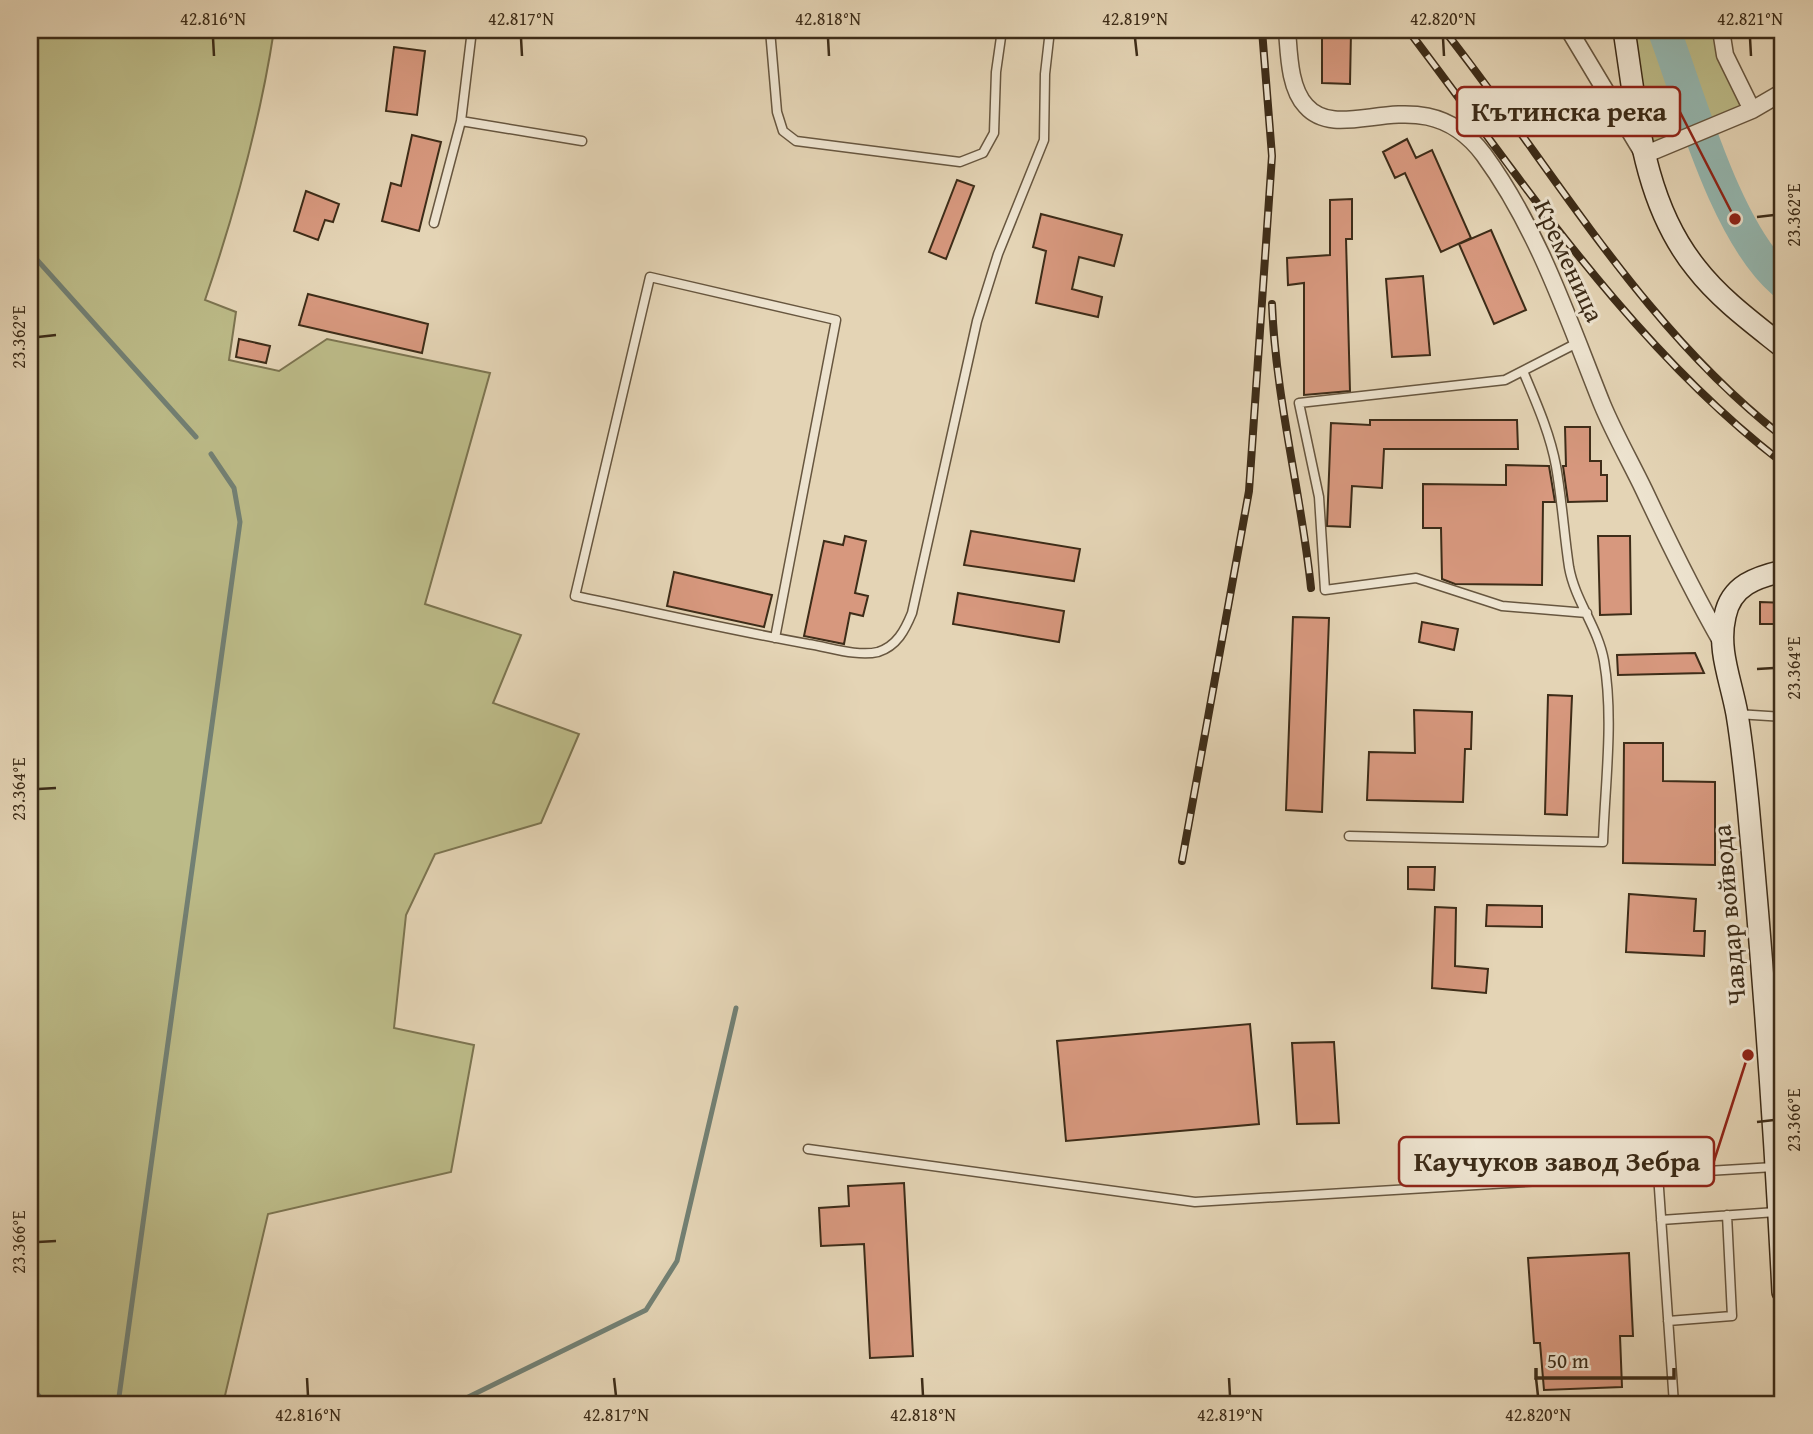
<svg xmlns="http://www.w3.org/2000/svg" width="1813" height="1434" viewBox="0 0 1813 1434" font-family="'Gentium Book Plus',serif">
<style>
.green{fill:#bcbb88;stroke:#7c7450;stroke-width:2}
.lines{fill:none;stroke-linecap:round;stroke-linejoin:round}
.stream{stroke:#728074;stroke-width:5}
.river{stroke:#95b8b1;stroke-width:33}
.building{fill:#d7987e;stroke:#3d2c18;stroke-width:2}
.lane-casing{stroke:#67563f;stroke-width:11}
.street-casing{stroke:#67563f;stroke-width:19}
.secondary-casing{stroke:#3d2c18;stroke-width:24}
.lane{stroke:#ede3cf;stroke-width:8}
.street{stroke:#ede3cf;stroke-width:16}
.secondary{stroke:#ede3cf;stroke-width:21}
.rail-casing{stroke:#3d2c18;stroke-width:8}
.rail{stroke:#ede3cf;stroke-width:5;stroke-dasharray:16;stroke-linecap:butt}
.ticks{fill:none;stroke:#3d2c18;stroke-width:2.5}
.labels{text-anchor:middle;stroke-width:6;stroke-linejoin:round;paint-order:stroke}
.street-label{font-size:26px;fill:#3d2c18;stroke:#ede3cf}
.leader{fill:none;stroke:#8f2418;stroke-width:2.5}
.callout-dot{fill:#8f2418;stroke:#ede3cf;stroke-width:2.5}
.callout{fill:#ede3cf;stroke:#8f2418;stroke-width:2.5}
.callout-label{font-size:28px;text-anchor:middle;font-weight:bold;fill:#3d2c18}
.neatline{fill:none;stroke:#3d2c18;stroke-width:2.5}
.ticks-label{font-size:18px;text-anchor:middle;fill:#3d2c18}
</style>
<rect width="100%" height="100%" fill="#e4d4b5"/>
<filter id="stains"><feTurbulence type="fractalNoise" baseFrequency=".00286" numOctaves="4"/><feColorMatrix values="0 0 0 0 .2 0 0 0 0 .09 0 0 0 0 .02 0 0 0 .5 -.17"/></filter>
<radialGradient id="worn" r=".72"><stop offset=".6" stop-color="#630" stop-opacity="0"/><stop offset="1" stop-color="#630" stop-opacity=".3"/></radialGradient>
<path class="green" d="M30,30H274C260,122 235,212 205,300L236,312L229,360L279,371L327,339L490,373L425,604L521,635L493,703L579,734L541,823L435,854L406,915L394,1028L474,1045L451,1172L268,1214L223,1404H30Z
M1624,30H1721L1752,110L1644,155Z"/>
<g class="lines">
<path class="stream" d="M30,252L196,437
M30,1386L46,1404
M118,1404L240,522L234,488L211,454
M454,1404L646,1310L677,1261L736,1008"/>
<path class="river" d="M1664,30C1691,102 1726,233 1783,282"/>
</g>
<path class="building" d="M1322,30L1351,32L1350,84L1322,83Z
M394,47L425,51L417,115L386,111Z
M412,135L441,142L419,231L382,221L391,183L401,186Z
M1407,139L1416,158L1432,150L1471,238L1441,252L1405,173L1395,178L1383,152Z
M957,180L974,186L946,259L929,252Z
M306,191L339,204L333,222L325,220L318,240L294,231Z
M1352,199V239H1346L1350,391L1304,395V283L1288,285L1287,258L1330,255V200Z
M1041,214L1122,235L1114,266L1079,257L1072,289L1102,297L1098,317L1036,303L1046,251L1033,247Z
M1491,230L1526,310L1494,324L1459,244Z
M1423,276L1430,355L1392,357L1386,279Z
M308,294L428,324L422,353L299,325Z
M239,339L270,346L266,363L236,357Z
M1370,420H1517L1518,449H1384L1382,488L1352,486L1350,527L1327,526L1331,423L1370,425Z
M1565,427H1590V461H1601V475H1607V501L1568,502L1563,466H1566Z
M1506,465L1549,466L1555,502H1543L1542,585L1455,584L1442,579L1441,528H1423V484L1506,485Z
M971,531L1080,549L1074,581L964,565Z
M845,536L866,541L855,593L868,596L863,616L850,613L844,644L804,636L824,541L843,545Z
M1598,536H1630L1631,614L1600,615Z
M674,572L772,595L764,627L667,606Z
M958,593L1064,611L1059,642L953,624Z
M1760,602L1783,603V624H1760Z
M1293,617L1329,618L1322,812L1286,810Z
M1422,622L1458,629L1454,650L1419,642Z
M1695,653L1704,673L1618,675L1617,655Z
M1548,695L1572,696L1567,815L1545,814Z
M1414,710L1472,712L1471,749H1465L1463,802L1367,800L1369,752L1415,753Z
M1624,743H1663V781L1715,782V865L1623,863Z
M1408,867H1435L1434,890L1408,889Z
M1629,894L1696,899L1694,931H1705L1704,956L1626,952Z
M1487,905L1542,906V927L1486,926Z
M1435,907L1456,908L1455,966L1488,969L1486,993L1432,988Z
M1250,1024L1259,1124L1066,1141L1057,1041Z
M1334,1042L1339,1123L1297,1124L1292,1043Z
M904,1183L913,1356L870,1358L864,1244L821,1246L819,1208L849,1206L848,1186Z
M1629,1253L1633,1336H1620L1622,1387L1544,1390L1540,1343H1534L1528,1258Z"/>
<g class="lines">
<g class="lane-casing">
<path id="lane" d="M770,30L777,112L783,131L796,141L960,162L983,153L994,133L996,72L1002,30
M461,121L582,141
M434,223L461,121L472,30
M1579,342L1505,380L1299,403L1319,497L1325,590L1416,578L1502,606L1587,613
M775,638L836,320L650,277L575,596C653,612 730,630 808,644C829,647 857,657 878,652C897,646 905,630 912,613L977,321L998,254L1044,140L1045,74L1050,30
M1737,714L1783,717
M1349,836L1603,842C1605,784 1614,719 1604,661C1598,627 1575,601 1569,567C1564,534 1562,500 1556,466C1550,433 1536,402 1523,371
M808,1149L1195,1202L1774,1167
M1658,1174L1674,1404
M1661,1220L1776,1212
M1668,1321L1732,1316L1727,1215"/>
</g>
<g class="street-casing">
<path id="street" d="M1287,30C1289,53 1289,88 1306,106C1343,148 1423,73 1484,155C1538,229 1568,319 1602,404C1614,433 1630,461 1644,490C1668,541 1693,592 1721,641
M1569,30L1644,155L1752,110L1783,92
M1721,30L1725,55L1752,110"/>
</g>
<g class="secondary-casing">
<path id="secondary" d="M1624,30C1637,112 1642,201 1696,268C1720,299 1753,323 1783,347
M1783,571C1757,577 1731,585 1725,616C1717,650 1731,680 1737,714C1742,744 1745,774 1748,804C1763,966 1775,1129 1783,1292"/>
</g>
<use href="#lane" class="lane"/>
<use href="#street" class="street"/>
<use href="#secondary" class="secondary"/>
<g class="rail-casing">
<path id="rail" d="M1408,30C1521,179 1633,349 1783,463
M1444,30C1553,168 1642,328 1783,437
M1272,304C1276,402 1301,491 1311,588
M1182,861L1249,491L1272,156L1262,30"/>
</g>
<use href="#rail" class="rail"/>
</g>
<path class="ticks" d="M213,38L214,56M521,38L522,56M828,38L829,56M1135,38L1137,56M1443,38L1444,56M1750,38L1751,56M1757,217L1774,215M38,337L56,335M1757,669L1774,668M38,789L56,788M1757,1122L1774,1120M38,1242L56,1241M307,1378L308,1396M614,1378L616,1396M922,1378L923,1396M1229,1378L1230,1396M1536,1378L1538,1396"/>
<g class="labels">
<g class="street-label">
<text transform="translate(1569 261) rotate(65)" y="9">Кременица</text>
<text transform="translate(1729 915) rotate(-95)" y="9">Чавдар войвода</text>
</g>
</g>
<path class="leader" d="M1735 219L1680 112M1748 1055L1714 1161"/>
<g class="callout-dot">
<circle cx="1735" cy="219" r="7"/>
<circle cx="1748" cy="1055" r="7"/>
</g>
<g class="callout">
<rect x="1457" y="87" width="223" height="49" rx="7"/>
<rect x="1399" y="1137" width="315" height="49" rx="7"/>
</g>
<g class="callout-label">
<text x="1569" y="121">Кътинска река</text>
<text x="1557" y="1171">Каучуков завод Зебра</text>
</g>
<rect width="1813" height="1434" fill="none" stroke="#e4d4b5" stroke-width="77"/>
<path d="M1536 1368v10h138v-10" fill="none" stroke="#3d2c18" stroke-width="3.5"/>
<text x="1547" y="1368" font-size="21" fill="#3d2c18" stroke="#ede3cf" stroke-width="5" paint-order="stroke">50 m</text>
<rect x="38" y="38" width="1736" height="1358" class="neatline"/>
<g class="ticks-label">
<text x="213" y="25">42.816°N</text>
<text x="521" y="25">42.817°N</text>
<text x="828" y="25">42.818°N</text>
<text x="1135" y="25">42.819°N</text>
<text x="1443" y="25">42.820°N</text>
<text x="1750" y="25">42.821°N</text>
<text transform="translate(1794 215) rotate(-90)" y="6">23.362°E</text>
<text transform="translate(19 337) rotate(-90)" y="6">23.362°E</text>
<text transform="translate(1794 668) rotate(-90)" y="6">23.364°E</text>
<text transform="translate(19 789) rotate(-90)" y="6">23.364°E</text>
<text transform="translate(1794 1120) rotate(-90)" y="6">23.366°E</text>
<text transform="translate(19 1242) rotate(-90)" y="6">23.366°E</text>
<text x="308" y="1421">42.816°N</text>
<text x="616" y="1421">42.817°N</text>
<text x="923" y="1421">42.818°N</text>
<text x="1230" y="1421">42.819°N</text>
<text x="1538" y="1421">42.820°N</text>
</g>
<rect width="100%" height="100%" filter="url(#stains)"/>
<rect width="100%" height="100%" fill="url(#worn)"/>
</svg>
